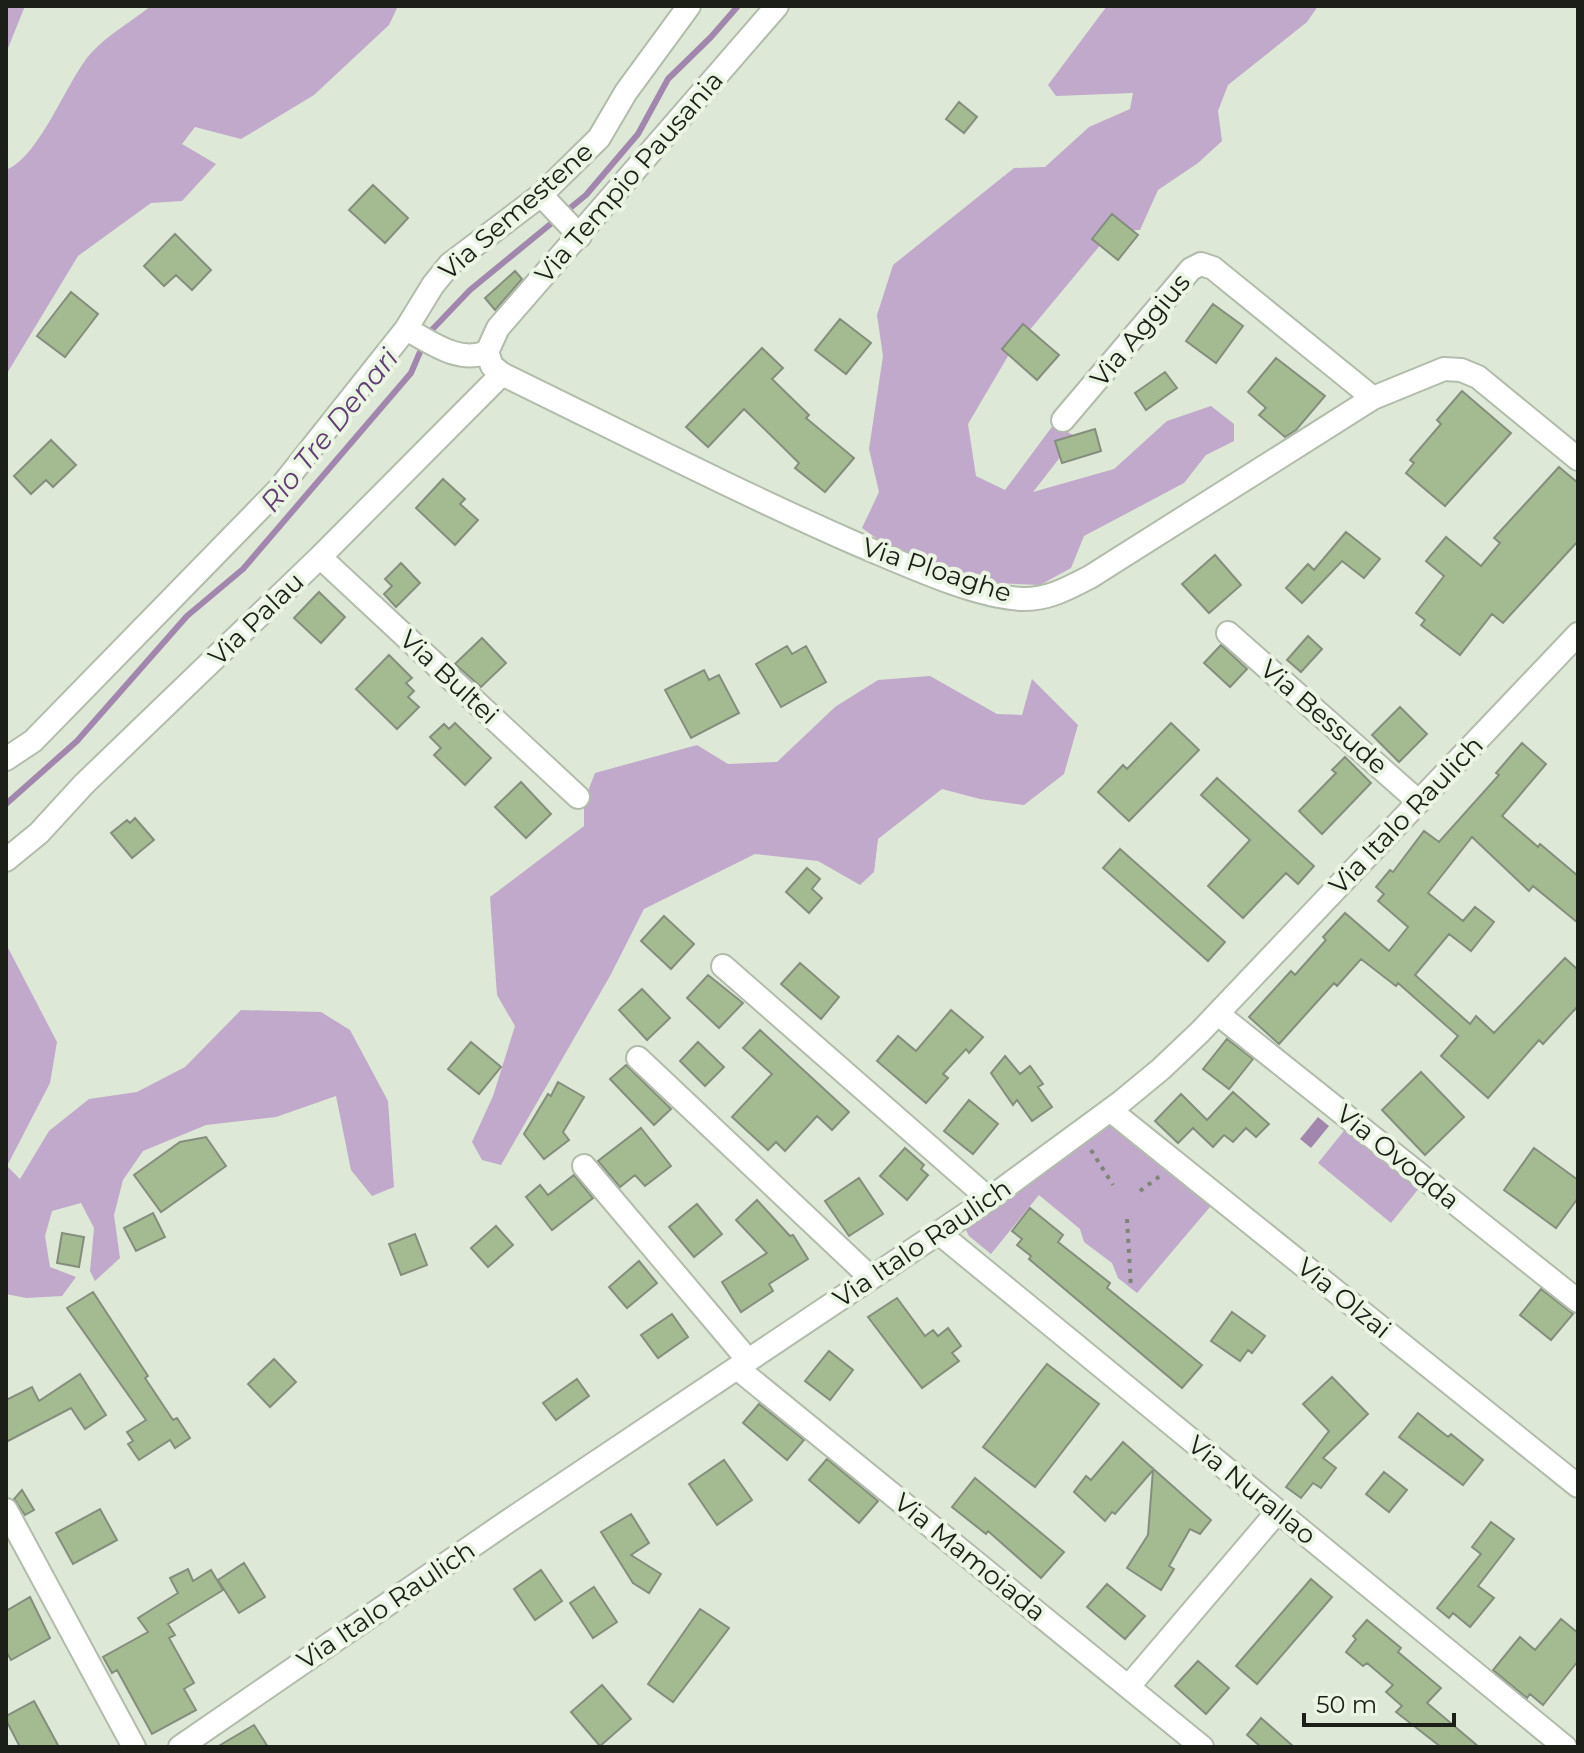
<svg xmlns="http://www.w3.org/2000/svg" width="1584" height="1753" viewBox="0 0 1584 1753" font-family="Montserrat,sans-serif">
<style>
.green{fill:#c0a9ca}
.water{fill:#a187ad}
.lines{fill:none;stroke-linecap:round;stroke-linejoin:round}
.stream{stroke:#a187ad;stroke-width:6}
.building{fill:#a4bb91;stroke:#848e7d;stroke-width:2}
.street-casing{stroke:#b2bcab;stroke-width:26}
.path{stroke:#7e8578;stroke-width:4;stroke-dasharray:4 6;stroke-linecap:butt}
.street{stroke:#fff;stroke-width:22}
.labels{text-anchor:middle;stroke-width:8;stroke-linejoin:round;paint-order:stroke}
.street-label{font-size:26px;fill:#1b1f18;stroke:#ebf5e3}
.water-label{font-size:28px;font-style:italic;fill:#623e72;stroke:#ebf5e3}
</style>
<rect width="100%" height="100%" fill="#dee8d6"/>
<path class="green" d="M6,6H25L6,53Z
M151,6H398L389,25L314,95L241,139L195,127L182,144L216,164L182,201L151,203L78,256L6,375V170C41,156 67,79 92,52C109,34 132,21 151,6Z
M1107,6H1318L1307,22L1228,85L1218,111L1222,141L1198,163L1158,190L1140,230L1112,231L1008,356L968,424L976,476L1005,490L1054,424L1076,437L1033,492L1114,469L1167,421L1211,406L1234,424V441L1206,455L1184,483L1084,536L1071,568L1040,585L992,583L893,550L862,528L879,492L869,449L883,356L877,315L893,265L1014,168L1045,167L1089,127L1130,109L1133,93L1056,96L1048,85Z
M930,676L997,714L1022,715L1032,679L1078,725L1064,774L1024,805L980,799L942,789L878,839L874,872L860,885L818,861L755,854L644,909L610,976L501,1165L482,1160L472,1142L493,1096L515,1026L497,995L490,897L584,826V801L595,773L697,745L728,764L777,762L835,707L878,680Z
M6,944L57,1042L50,1083L7,1166L20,1179L49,1131L89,1099L137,1092L185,1067L241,1010L321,1012L350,1030L388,1101L394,1187L372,1196L351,1170L336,1096L276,1117L206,1125L143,1151L123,1180L114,1215L120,1258L95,1281L90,1271L94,1228L81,1203L52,1211L45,1236L50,1267L76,1277L62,1296L26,1298L6,1294Z
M1112,1118L1215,1201L1137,1293L1118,1278L1112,1263L1084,1242L1080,1229L1039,1195L991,1254L969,1236L966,1230L969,1223Z
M1347,1127L1420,1187L1391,1223L1318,1163Z"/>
<path class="water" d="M1318,1117L1329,1126L1311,1148L1300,1139Z"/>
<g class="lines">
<path class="stream" d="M427,335L470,290L586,195L638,134L668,79L711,37L738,6
M6,804L77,741L187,616L243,569L411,373L423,345"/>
</g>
<path class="building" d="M959,102L977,117L964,133L946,119Z
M373,185L408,218L385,243L349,210Z
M1112,214L1138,235L1118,260L1092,239Z
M175,234L211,270L192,290L176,275L164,286L144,266Z
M515,271L522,279L495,310L485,298Z
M71,292L98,314L65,357L37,336Z
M1213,304L1243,326L1216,363L1186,341Z
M840,319L871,343L846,374L815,350Z
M1023,324L1059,355L1037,380L1002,349Z
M762,348L783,368L772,379L809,415L806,418L854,458L825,492L795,468L799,463L744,409L708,447L686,427Z
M1276,358L1325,396L1296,430L1285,437L1259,415L1266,408L1248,392Z
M1165,372L1177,388L1146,410L1135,393Z
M1462,391L1511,433L1445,506L1406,473L1414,463L1410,460L1441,424L1437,420Z
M1095,429L1101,451L1062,463L1055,441Z
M51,440L76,465L53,487L46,480L31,494L14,476Z
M1559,467L1578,483V541L1503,623L1492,614L1460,655L1421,625L1425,620L1416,613L1444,576L1426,561L1446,537L1481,566L1500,543L1494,538Z
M443,479L465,499L460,504L478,520L455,545L416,508Z
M1346,532L1380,559L1364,578L1342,561L1302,603L1286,588L1308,564L1314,570Z
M1215,555L1241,585L1209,613L1182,584Z
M401,563L420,583L396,607L384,594L392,586L385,579Z
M319,592L345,617L321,643L294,618Z
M1308,636L1322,649L1301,672L1287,660Z
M482,638L506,663L481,687L455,664Z
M1221,645L1247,669L1230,687L1204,663Z
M787,646L792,654L806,646L826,682L781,707L756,664Z
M389,655L412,678L406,683L414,691L408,697L419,707L397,729L356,689Z
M704,670L709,680L719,675L739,713L691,738L665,690Z
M1400,707L1427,734L1399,762L1372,735Z
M455,723L491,758L465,785L434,755L441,748L430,737L444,724L449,729Z
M1171,723L1199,750L1129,821L1098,792L1123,765L1127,769Z
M1522,743L1546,764L1502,816L1538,847L1540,844L1578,876V923L1533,886L1529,891L1472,837L1428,893L1463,921L1475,907L1494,922L1471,951L1449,934L1415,975L1470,1024L1476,1016L1494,1033L1565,958L1578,970V1006L1543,1044L1539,1040L1488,1098L1441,1056L1458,1036L1398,983L1396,986L1361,959L1337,986L1334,983L1279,1044L1249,1017L1291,971L1295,975L1326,940L1323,937L1345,913L1389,951L1408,927L1378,901L1384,894L1376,887L1390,870L1393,872L1424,831L1439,842L1499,775L1496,773Z
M1345,757L1371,783L1322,834L1299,811L1336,773L1332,770Z
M1217,778L1314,866L1298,884L1286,873L1243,918L1208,886L1250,840L1201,795Z
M521,782L551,814L526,838L495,807Z
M135,818L154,840L132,858L111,833L127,820L130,823Z
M1120,849L1225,942L1208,961L1103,868Z
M807,868L820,879L812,889L822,898L809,913L786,892Z
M664,916L694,944L671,969L641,941Z
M800,963L839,997L821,1019L781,984Z
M708,975L743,1003L719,1028L687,998Z
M642,989L670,1018L647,1040L619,1010Z
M951,1010L983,1037L969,1053L966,1049L943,1074L948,1078L926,1103L877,1061L898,1036L916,1051Z
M760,1030L849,1112L832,1130L817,1116L785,1151L776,1142L768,1150L732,1117L772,1074L743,1048Z
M1227,1039L1253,1059L1229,1089L1203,1069Z
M471,1042L501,1067L479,1094L448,1069Z
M698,1042L724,1067L705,1086L680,1061Z
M1005,1056L1020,1074L1030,1066L1043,1084L1038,1087L1052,1107L1032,1121L1017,1100L1013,1105L991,1073Z
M626,1065L671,1109L654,1125L610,1079Z
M1421,1072L1464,1117L1425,1155L1382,1110Z
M558,1082L584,1097L563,1132L569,1140L544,1159L524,1134L548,1094L551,1096Z
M1233,1092L1269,1124L1256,1137L1246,1128L1233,1142L1224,1135L1213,1147L1193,1128L1178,1143L1155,1121L1181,1094L1207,1120Z
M969,1100L998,1124L973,1154L944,1131Z
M641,1128L671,1166L645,1186L635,1175L620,1187L598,1161Z
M206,1137L226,1166L161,1212L134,1175L180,1142Z
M905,1148L924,1165L921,1169L928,1175L907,1200L880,1176Z
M1534,1148L1578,1180V1198L1556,1228L1504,1190Z
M574,1175L593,1198L552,1230L526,1197L540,1185L548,1195Z
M859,1178L883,1214L849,1236L825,1201Z
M757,1200L790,1236L793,1235L808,1259L769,1284L773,1291L741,1312L722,1282L767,1253L736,1220Z
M697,1204L722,1234L694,1257L669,1227Z
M1030,1208L1063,1235L1058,1242L1110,1283L1107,1288L1202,1365L1182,1388L1029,1259L1031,1256L1017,1245L1022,1239L1012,1231Z
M153,1213L165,1237L136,1251L124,1228Z
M496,1226L513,1245L488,1267L471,1248Z
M62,1233L84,1237L79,1267L57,1263Z
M415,1234L427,1265L401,1275L389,1244Z
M639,1261L657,1283L627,1308L609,1287Z
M1541,1289L1573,1314L1551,1340L1520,1315Z
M93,1292L148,1376L145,1378L173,1420L177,1418L190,1438L175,1448L170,1440L139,1460L128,1444L133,1441L127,1432L146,1420L67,1308Z
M897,1298L925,1336L933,1330L938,1336L948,1328L961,1346L952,1353L959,1361L922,1388L868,1317Z
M1232,1312L1265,1336L1252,1353L1248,1350L1240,1361L1211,1341Z
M672,1314L688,1337L658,1358L641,1335Z
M829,1351L853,1370L830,1400L805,1381Z
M274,1359L296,1382L270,1407L248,1384Z
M1047,1364L1099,1404L1035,1487L983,1447Z
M80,1374L106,1415L85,1429L71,1408L6,1442V1400L32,1387L39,1401Z
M1332,1377L1368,1414L1323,1458L1336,1468L1321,1488L1313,1483L1301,1498L1286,1487L1329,1431L1303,1404Z
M577,1379L589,1396L556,1420L543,1403Z
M759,1404L804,1440L787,1460L743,1423Z
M1418,1413L1448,1437L1451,1434L1483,1460L1463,1485L1399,1437Z
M1123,1442L1211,1520L1200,1534L1190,1529L1169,1566L1174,1569L1161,1590L1127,1568L1148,1535L1153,1470L1115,1514L1112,1512L1105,1521L1074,1492L1086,1476L1091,1480Z
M827,1459L878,1501L859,1523L809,1480Z
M724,1460L752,1500L717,1525L689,1484Z
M1384,1472L1407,1490L1389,1512L1366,1494Z
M975,1478L1064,1552L1041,1578L988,1531L986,1534L952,1507Z
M22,1490L34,1510L25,1515L14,1499Z
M100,1509L117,1540L73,1564L56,1533Z
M631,1514L649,1543L631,1555L661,1574L649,1593L633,1583L601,1532Z
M1491,1522L1514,1539L1478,1586L1494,1598L1470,1627L1453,1613L1449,1618L1437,1608L1481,1554L1472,1547Z
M244,1563L265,1597L239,1613L218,1580Z
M188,1569L193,1581L211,1570L223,1590L168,1624L175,1635L169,1638L194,1683L184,1689L196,1710L152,1734L117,1670L112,1673L103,1657L148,1632L138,1618L178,1593L170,1578Z
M541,1570L562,1601L535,1620L514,1589Z
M1311,1579L1332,1597L1257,1684L1236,1666Z
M1107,1584L1145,1616L1125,1639L1087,1607Z
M594,1587L617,1622L593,1638L570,1603Z
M30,1597L50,1638L11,1660L6,1651V1611Z
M700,1609L729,1628L673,1702L648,1684Z
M1561,1619L1578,1633V1661L1543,1705L1530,1694L1527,1698L1493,1670L1520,1637L1535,1650Z
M1367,1620L1401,1648L1398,1652L1441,1688L1427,1703L1479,1747H1441L1396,1712L1402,1706L1386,1692L1393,1685L1367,1663L1363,1666L1346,1652L1356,1639L1353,1636Z
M1198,1661L1229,1688L1206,1714L1175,1686Z
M602,1685L631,1719L600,1746L571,1712Z
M34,1701L59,1747H20L6,1720V1716Z
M1261,1718L1294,1747H1261L1247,1735Z
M254,1725L268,1747H217Z"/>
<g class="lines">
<g class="street-casing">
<path id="street" d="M541,195L580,236
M406,329C431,342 458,364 487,352
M487,352L492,366L502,374C621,432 738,492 859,545C905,564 972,596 1021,599C1047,600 1067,589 1090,577L1373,398L1444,369L1461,370L1478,377L1578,459
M487,352L498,328L777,6
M1063,420L1191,269L1201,264L1213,268L1373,398
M320,557L578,797
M1228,633L1419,802
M6,759L33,741L279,489L406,329L433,285L450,264L541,195L599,138L626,92L689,6
M6,860L39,833L84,784L320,557L502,374
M723,966L989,1199
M1218,1014L1578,1301
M638,1058L871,1278
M1110,1110L1578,1486
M584,1166L748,1360
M939,1233L1565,1747
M737,1368L1202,1747
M6,1510L134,1747
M1129,1686L1278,1511
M180,1747L504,1524L989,1199L1121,1102L1161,1069L1200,1032L1578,634"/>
</g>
<path class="path" d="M1091,1150L1113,1185
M1140,1191L1160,1176
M1127,1219L1131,1288"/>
<use href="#street" class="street"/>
</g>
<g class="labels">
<g class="street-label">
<text transform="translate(629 177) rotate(-49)" y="9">Via Tempio Pausania</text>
<text transform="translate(516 211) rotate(-41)" y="9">Via Semestene</text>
<text transform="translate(1140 330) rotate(-50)" y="9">Via Aggius</text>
<text transform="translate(937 570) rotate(18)" y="9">Via Ploaghe</text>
<text transform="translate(256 619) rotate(-44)" y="9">Via Palau</text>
<text transform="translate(449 677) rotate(43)" y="9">Via Bultei</text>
<text transform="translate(1324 717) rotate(41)" y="9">Via Bessude</text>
<text transform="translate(1406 815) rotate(-46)" y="9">Via Italo Raulich</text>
<text transform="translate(1398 1157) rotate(39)" y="9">Via Ovodda</text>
<text transform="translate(922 1243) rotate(-34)" y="9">Via Italo Raulich</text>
<text transform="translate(1344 1298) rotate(39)" y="9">Via Olzai</text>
<text transform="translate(1252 1490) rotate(39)" y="9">Via Nurallao</text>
<text transform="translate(970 1557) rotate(39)" y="9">Via Mamoiada</text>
<text transform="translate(386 1605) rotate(-34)" y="9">Via Italo Raulich</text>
</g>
<g class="water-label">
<text transform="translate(329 430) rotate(-51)" y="10">Rio Tre Denari</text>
</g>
</g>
<rect width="1584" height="1753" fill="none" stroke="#1b1f18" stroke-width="16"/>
<path d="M1304 1713v12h150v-12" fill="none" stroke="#1b1f18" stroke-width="4"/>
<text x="1316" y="1713" font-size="24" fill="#1b1f18" stroke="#ebf5e3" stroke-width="6" paint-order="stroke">50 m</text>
</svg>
